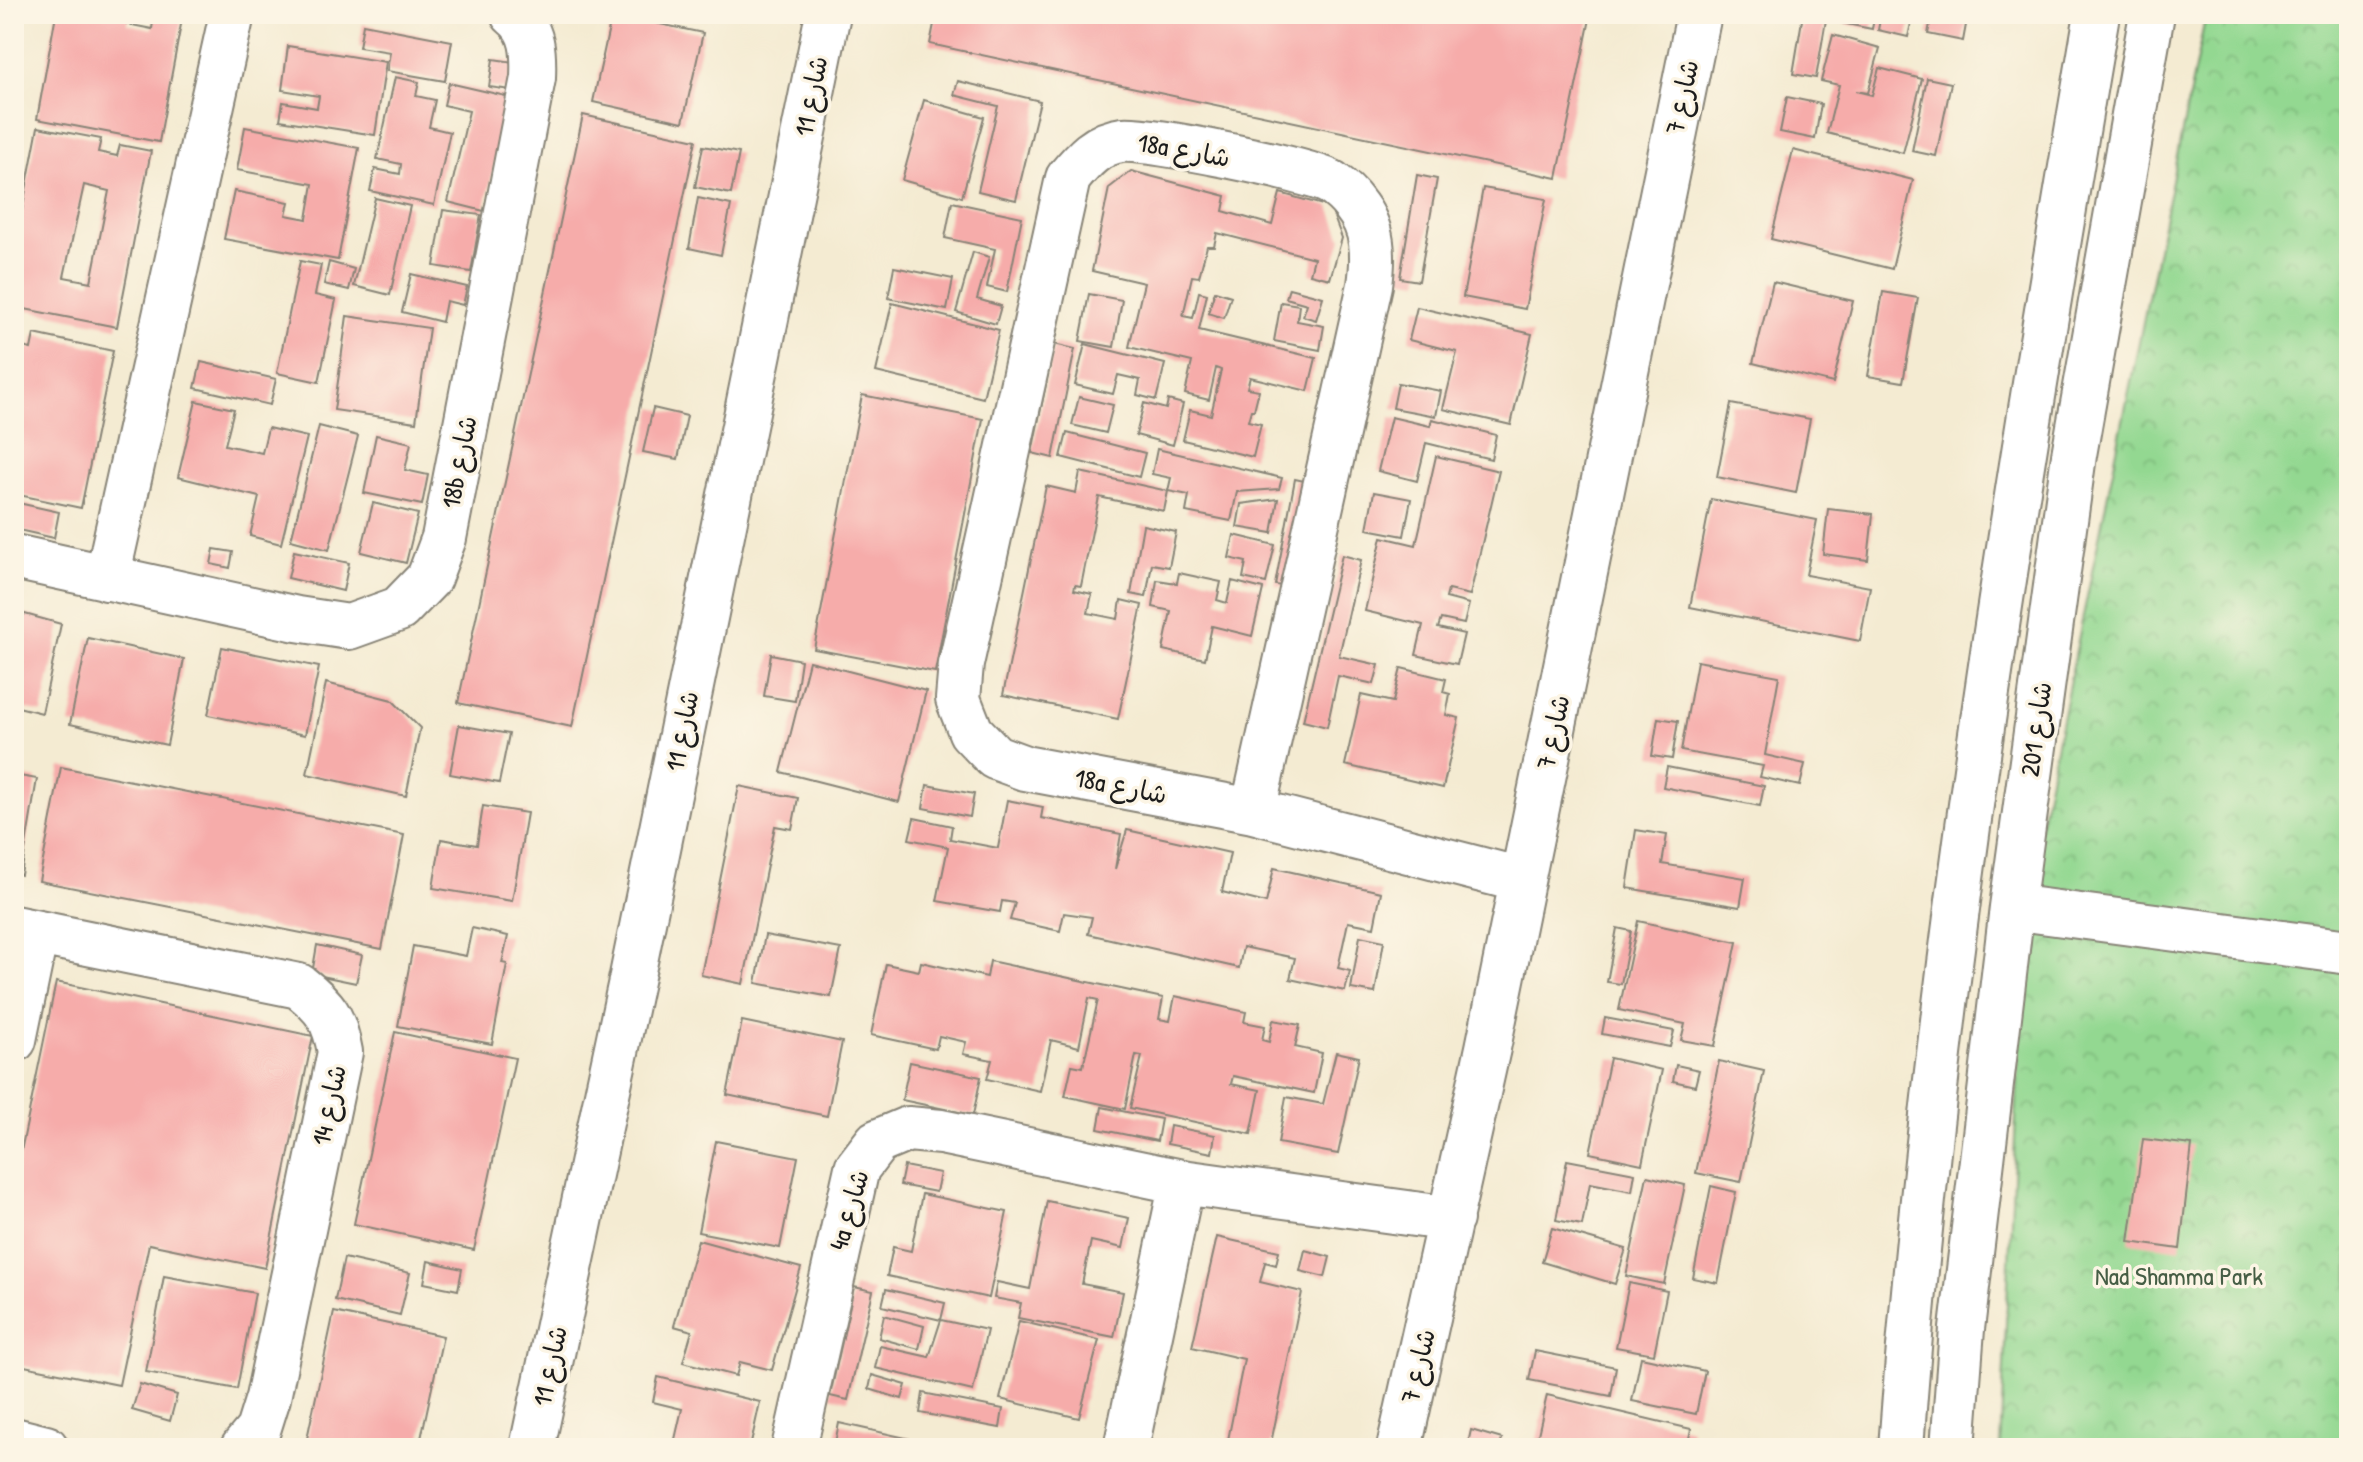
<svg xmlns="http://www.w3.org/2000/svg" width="2363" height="1462" viewBox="0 0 2363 1462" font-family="'Patrick Hand','Playpen Sans Arabic',sans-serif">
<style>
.park{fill:url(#park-crowns);stroke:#587a56;stroke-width:2}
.building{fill:#f6acaa;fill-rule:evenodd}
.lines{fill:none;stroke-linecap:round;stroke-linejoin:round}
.minor-casing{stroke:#888477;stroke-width:48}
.minor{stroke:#fff;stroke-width:44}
.labels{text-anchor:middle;stroke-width:7;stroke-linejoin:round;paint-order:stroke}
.street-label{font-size:26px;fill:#1c1c1c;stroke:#fcf5e5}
.park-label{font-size:26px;fill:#465e45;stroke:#fcf5e5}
</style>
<defs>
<pattern id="park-crowns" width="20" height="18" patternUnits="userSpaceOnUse" patternTransform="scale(2)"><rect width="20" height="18" fill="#93d891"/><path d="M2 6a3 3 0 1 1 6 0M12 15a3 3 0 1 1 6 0" fill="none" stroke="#7eb97c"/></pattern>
</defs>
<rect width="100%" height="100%" fill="#fcf5e5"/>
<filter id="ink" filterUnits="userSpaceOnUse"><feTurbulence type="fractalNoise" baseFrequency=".0125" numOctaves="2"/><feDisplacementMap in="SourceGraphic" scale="16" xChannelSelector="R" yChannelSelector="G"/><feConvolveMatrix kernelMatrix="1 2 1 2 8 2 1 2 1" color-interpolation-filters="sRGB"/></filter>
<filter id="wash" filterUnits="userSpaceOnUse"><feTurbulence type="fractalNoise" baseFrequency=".006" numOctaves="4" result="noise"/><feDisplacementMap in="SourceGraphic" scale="32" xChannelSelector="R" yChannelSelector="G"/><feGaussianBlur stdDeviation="1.8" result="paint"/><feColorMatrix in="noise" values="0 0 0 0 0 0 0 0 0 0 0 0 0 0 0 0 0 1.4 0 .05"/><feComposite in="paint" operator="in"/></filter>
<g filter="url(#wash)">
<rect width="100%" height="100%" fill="#f4ebd2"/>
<path class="park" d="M2206,14H2349V1448H2000L2027,890Z"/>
<g id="blocks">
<path class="building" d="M56,14H124L129,15L127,24L152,29L154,14L182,19L159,142L37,119Z
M612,14L703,33L683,122L593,102Z
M936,14H1591L1557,178L930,44Z
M1803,14H1827L1816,78L1793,74Z
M1833,14H1875L1872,29L1831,21Z
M1881,14H1913L1908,37L1878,30Z
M1932,14H1968L1963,41L1928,34Z
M363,24L452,41L445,81L387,71L390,52L359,47Z
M1833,35L1880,48L1868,93L1856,91L1872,95L1879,68L1922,79L1903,153L1827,133L1839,85L1821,81Z
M288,46L386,62L375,135L280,120L283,102L317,108L319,96L282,90Z
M493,59L514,62L511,90L489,87Z
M395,77L419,82L416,96L435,100L429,127L450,132L434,205L370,191L375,169L400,174L401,164L377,159Z
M1927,78L1951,83L1936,156L1912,151Z
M958,81L1040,101L1016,200L978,191L998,106L954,95Z
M449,83L510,97L484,211L448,202L469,111L444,105Z
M1787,97L1821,104L1815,139L1780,132Z
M924,100L984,117L962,197L902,180Z
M583,115L696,140L572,727L458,703Z
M38,127L101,139L98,152L117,156L120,145L151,151L117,327L14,307V252ZM84,185L109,191L91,282L64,277Z
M245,127L359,148L338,260L224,239L234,191L289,202L286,215L307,219L313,184L237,170Z
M703,146L739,153L731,194L695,187Z
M1793,150L1913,180L1892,269L1771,239Z
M1131,171L1226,196L1223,211L1272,225L1280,193L1330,207L1342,238L1330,279L1310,274L1314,258L1217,233L1214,246H1207L1199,277L1192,276L1183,316L1193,318L1199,292L1207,294L1199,330L1316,358L1308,391L1250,377L1247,388L1259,390L1254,410H1251L1248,421L1261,424L1253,457L1183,440L1190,410L1211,415L1221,370L1216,368L1209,400L1185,394L1192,362L1129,347L1144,283L1092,271L1109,188Z
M1417,175L1437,179L1419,281L1400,278Z
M1483,188L1546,199L1525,309L1463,297Z
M375,198L410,206L390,295L354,286Z
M698,198L731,205L721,255L689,248Z
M952,202L1022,217L1007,292L987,287L995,249L945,238Z
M443,210L481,215L471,272L434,266Z
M973,252L989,257L977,299L1001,306L996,324L956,312Z
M300,261L321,265L315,295L336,300L319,382L277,373Z
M329,262L354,269L349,290L324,284Z
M894,267L953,279L947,310L888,298Z
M411,274L467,287L463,305L446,301L442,322L402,312Z
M1773,282L1853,301L1833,383L1753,363Z
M1289,288L1323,297L1316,320L1303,316L1307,304L1286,298Z
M1215,291L1231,296L1224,318L1208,313Z
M1883,292L1918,298L1903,382L1868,376Z
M1089,294L1122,300L1114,347L1080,341Z
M1281,302L1299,305L1297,321L1324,326L1320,350L1274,341Z
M892,303L999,330L983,398L876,372Z
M1417,307L1532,334L1511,425L1443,409L1457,352L1409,340Z
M347,316L429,328L416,422L334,410Z
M34,334L113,351L81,508L14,494V345L31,349Z
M1054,344L1075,349L1053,458L1032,453Z
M1085,344L1165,364L1156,400L1137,395L1140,380L1118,375L1113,394L1075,385Z
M201,362L276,379L270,405L195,388Z
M1398,383L1441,391L1436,416L1393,408Z
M862,395L983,419L935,672L814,649Z
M1079,397L1113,405L1106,433L1072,425Z
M1168,400L1183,404L1173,445L1136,435L1144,403L1166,409Z
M196,401L234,409L225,445L262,453L268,428L307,437L281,544L250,536L259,497L178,477Z
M1731,404L1810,419L1796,493L1717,477Z
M653,408L687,416L678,459L643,452Z
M1391,417L1430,426L1432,419L1496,435L1491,459L1426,443L1417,481L1378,471Z
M319,426L358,436L329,550L291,540Z
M1067,433L1145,453L1139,477L1061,457Z
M376,435L411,443L405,470L428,475L422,505L364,493Z
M1157,449L1282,478L1279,489L1237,492L1231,521L1186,512L1189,495L1168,491L1171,478L1152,474Z
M1436,456L1499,471L1470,595L1448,590L1446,598L1469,604L1464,624L1441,619L1438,628L1464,634L1457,664L1416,655L1423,625L1365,611L1382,537L1416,545Z
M1080,472L1168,491L1164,511L1099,497L1081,586L1075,585L1074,590L1092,594L1088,613L1118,619L1121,600L1142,605L1118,719L1003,695L1046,486L1076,493Z
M1295,479L1309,482L1289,587L1275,585Z
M1374,492L1411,499L1404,536L1367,529Z
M1278,499L1272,533L1237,527L1241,504Z
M1711,499L1817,520L1806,575L1870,587L1860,641L1690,607Z
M14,502L59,512L54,538L14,529Z
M373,503L418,514L406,563L361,552Z
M1828,509L1873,514L1868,560L1823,554Z
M1143,525L1176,532L1169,567L1152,564L1146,597L1131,594Z
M1234,535L1275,545L1266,583L1243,578L1246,562L1229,558Z
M214,549L233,552L230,568L211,564Z
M294,551L349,563L343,591L288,578Z
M1342,555L1361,560L1339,656L1379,665L1374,684L1338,676L1327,727L1303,721Z
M1179,573L1221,582L1217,600L1227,603L1232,581L1263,589L1252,636L1212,626L1205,659L1163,650L1171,611L1153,607L1157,580L1177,583Z
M14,611L61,624L42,713L14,706Z
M88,638L184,659L167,745L70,724Z
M222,647L319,667L305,735L208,715Z
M771,654L801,660L795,701L764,696Z
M809,661L926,691L899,802L781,772Z
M1697,661L1779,676L1765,755L1805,764L1800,786L1760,777L1763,766L1681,751Z
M1401,668L1446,679L1443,692L1450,694L1446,715L1459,718L1443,788L1345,765L1361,695L1393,702Z
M326,683L392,700L420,728L406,796L307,774Z
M1658,718L1678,721L1672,759L1652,756Z
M459,725L509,734L499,783L450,774Z
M61,767L404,835L382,949L39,881Z
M1667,767L1764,786L1760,806L1663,787Z
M14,775L37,779L21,875L14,873Z
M927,785L974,794L970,817L923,808Z
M739,786L798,798L792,829L775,826L743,984L701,975Z
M1007,800L1043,807L1041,818L1121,834L1115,869L1127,830L1230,853L1222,892L1266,903L1274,868L1381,892L1374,927L1348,922L1338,968L1350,971L1345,991L1290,979L1295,958L1243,947L1239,968L1088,934L1092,917L1064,913L1060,931L1010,920L1015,903L1002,901L1000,912L937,901L948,847L909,839L914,818L952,826L950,839L998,848Z
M483,806L527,813L512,901L433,888L441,839L477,845Z
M1636,830L1667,835L1662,864L1745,878L1740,907L1627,888Z
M1638,921L1737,942L1715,1046L1681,1040L1685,1024L1619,1010Z
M472,928L508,936L502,963L507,964L492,1044L398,1026L413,946L466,956Z
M1617,928L1631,931L1621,984L1607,982Z
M765,935L841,949L831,997L756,983Z
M1360,936L1384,941L1375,993L1351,989Z
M317,945L362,955L356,983L312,974Z
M990,961L1163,998L1159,1019L1170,1021L1175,996L1246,1012L1244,1022L1265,1026L1262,1040L1269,1042L1273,1020L1300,1025L1295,1047L1322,1053L1314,1093L1233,1076L1231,1084L1260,1090L1251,1134L1130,1108L1142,1056L1136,1055L1125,1109L1065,1096L1072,1065L1083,1067L1098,1000L1089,998L1079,1047L1051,1040L1040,1091L987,1079L992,1060L963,1054L966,1042L939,1036L936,1049L871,1035L886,964L919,971L921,962L987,977Z
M56,982L313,1036L265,1268L149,1244L119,1385L14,1364V1185Z
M1605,1018L1674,1031L1670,1047L1602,1034Z
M742,1021L842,1042L827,1116L727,1095Z
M395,1032L515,1058L474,1250L354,1224Z
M1336,1052L1359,1057L1338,1154L1278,1143L1286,1097L1323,1104Z
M1610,1058L1662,1070L1642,1164L1590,1153Z
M1719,1061L1764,1071L1741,1182L1696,1173Z
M910,1062L981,1077L973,1115L902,1100Z
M1676,1065L1699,1070L1695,1086L1673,1081Z
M1102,1107L1161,1119L1157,1141L1098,1129Z
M1170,1126L1215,1135L1212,1153L1167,1144Z
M2143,1139L2192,1145L2180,1249L2129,1242Z
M716,1141L798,1157L780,1248L698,1232Z
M1567,1160L1635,1173L1632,1191L1590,1183L1582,1225L1556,1220Z
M904,1166L940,1173L936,1192L900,1185Z
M1647,1176L1685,1185L1664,1284L1626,1276Z
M1711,1186L1736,1192L1718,1283L1693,1278Z
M922,1194L1007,1212L989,1298L887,1276L893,1247L911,1251Z
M1047,1201L1129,1218L1123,1248L1091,1241L1082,1284L1123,1292L1114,1337L1018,1318L1021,1303L994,1298L997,1282L1030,1289Z
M1552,1228L1626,1249L1615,1284L1542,1262Z
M1217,1237L1279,1251L1276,1265L1265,1262L1260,1282L1302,1292L1270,1448L1227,1445L1244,1359L1192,1347Z
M698,1240L801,1268L772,1370L740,1362L736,1376L683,1362L692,1331L674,1326Z
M1305,1250L1330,1257L1325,1277L1300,1271Z
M344,1258L410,1273L400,1315L335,1300Z
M428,1261L462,1269L458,1290L424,1283Z
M164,1276L255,1293L237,1389L146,1372Z
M1629,1283L1667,1291L1654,1354L1616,1347Z
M854,1287L873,1291L848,1400L830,1396Z
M886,1289L945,1303L941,1320L882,1306Z
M334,1312L443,1336L419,1448H305Z
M884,1315L924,1326L919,1349L879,1338Z
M941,1320L987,1330L973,1391L875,1368L880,1346L929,1357Z
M1019,1321L1099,1340L1079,1418L1000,1399Z
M1535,1351L1616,1367L1611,1396L1529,1380Z
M1641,1357L1705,1371L1696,1414L1632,1401Z
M872,1375L906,1385L902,1399L869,1389Z
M658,1377L760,1402L750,1448H673L682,1409L653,1402Z
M140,1384L177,1395L170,1421L132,1410Z
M923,1393L1003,1409L1000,1428L920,1413Z
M1547,1395L1691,1429L1687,1448H1535Z
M839,1423L915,1440L913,1448H834Z
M1471,1430L1502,1439L1500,1448H1467Z"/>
</g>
</g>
<g filter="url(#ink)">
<use href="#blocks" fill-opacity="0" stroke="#888477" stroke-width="2"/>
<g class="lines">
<g class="minor-casing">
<path id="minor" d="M14,557L297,619L349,627L399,609L429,578L444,538L533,78C534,54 534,30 513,14
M107,578L232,14
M1253,811L1370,285C1374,256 1374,228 1354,204C1349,197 1339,188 1332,183C1311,170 1147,137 1122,140C1097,143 1083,160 1068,178L961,664L958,699L971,732L995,757L1025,768L1253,811L1521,880
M2012,907L2349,952
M14,928L299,986C326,1007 334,1018 340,1052L268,1398L258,1430L243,1448
M14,1040L36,933
M14,1440L46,1448
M532,1448L631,981L828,14
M794,1448L857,1168L877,1142L908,1129L941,1132L1182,1182L1451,1219
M1126,1448L1182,1182
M1399,1448L1488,1048L1699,14
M1901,1448C1936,967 2016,489 2097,14
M1953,1448L1962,1329L2012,907L2074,455L2152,14"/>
</g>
<use href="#minor" class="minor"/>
</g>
</g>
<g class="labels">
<g class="street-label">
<text transform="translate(811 96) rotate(-79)" y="9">شارع 11</text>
<text transform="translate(1682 97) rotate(-78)" y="9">شارع 7</text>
<text transform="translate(1184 150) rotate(10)" y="9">18a شارع</text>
<text transform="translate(459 462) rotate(-79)" y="9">18b شارع</text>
<text transform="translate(2036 729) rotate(-82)" y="9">شارع 201</text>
<text transform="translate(682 731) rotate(-79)" y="9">شارع 11</text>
<text transform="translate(1553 732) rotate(-78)" y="9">شارع 7</text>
<text transform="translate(1121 786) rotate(11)" y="9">18a شارع</text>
<text transform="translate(329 1105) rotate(-78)" y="9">شارع 14</text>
<text transform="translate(849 1210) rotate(-74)" y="9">4a شارع</text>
<text transform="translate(550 1366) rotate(-78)" y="9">شارع 11</text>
<text transform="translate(1418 1366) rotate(-77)" y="9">شارع 7</text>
</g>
<g class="park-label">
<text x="2179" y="1285">Nad Shamma Park</text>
</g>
</g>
<rect width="2363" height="1462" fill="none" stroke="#fcf5e5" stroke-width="48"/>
</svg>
